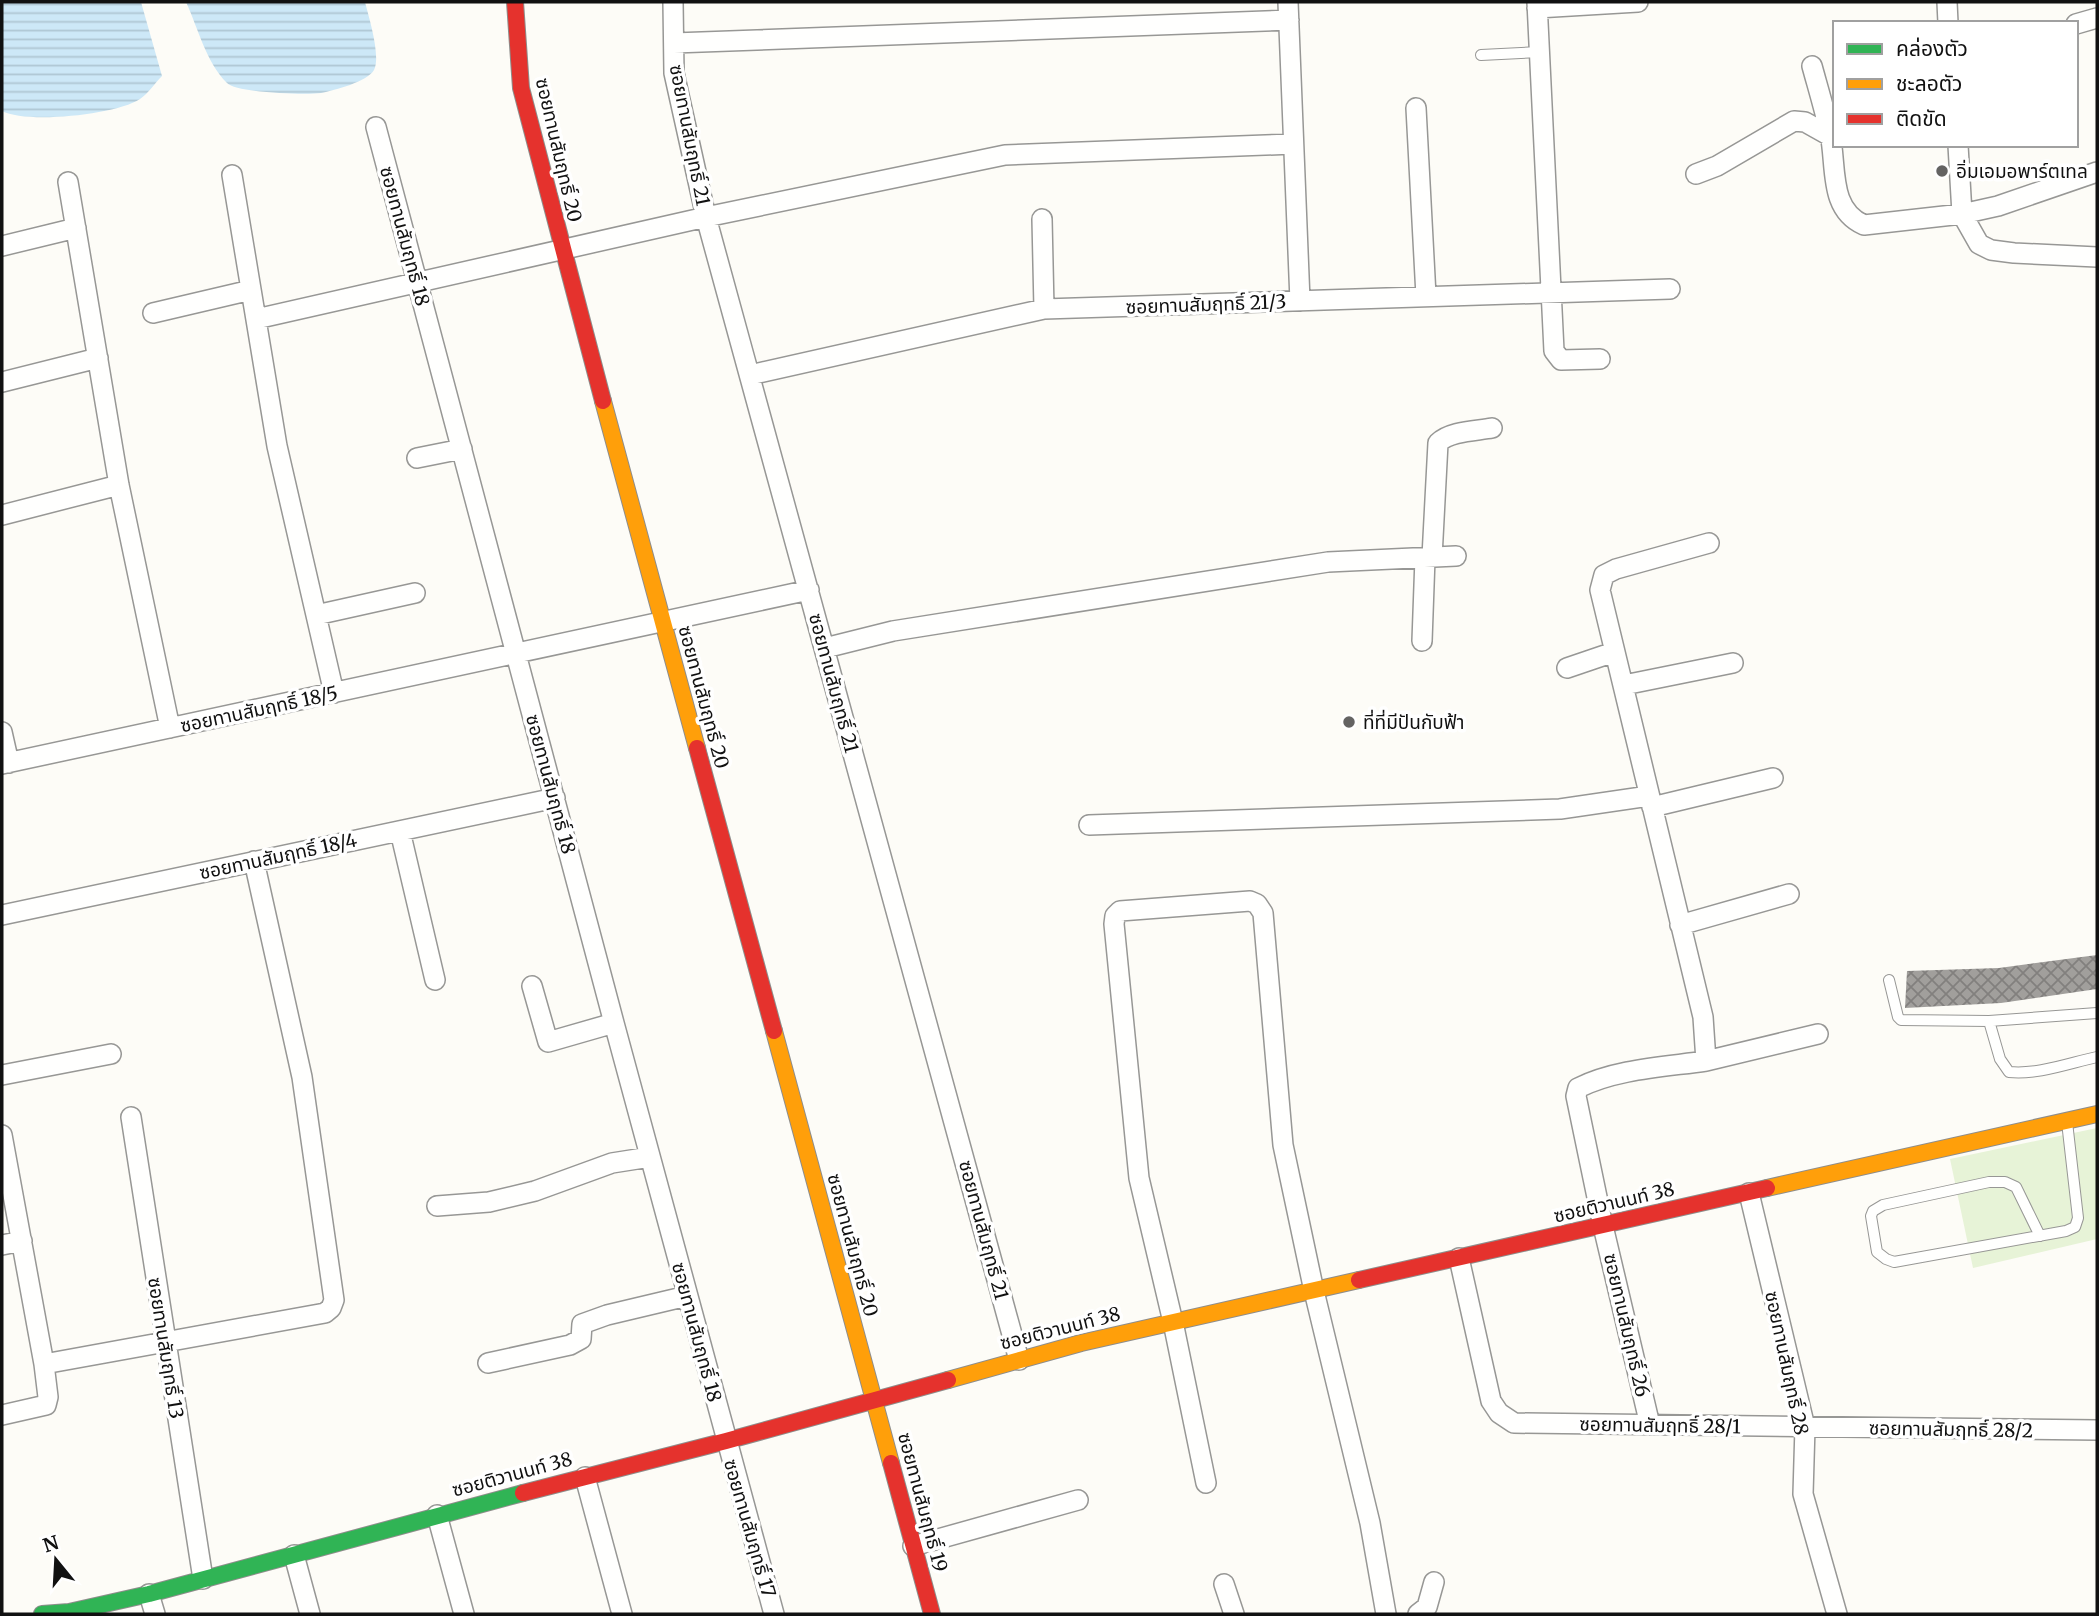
<svg xmlns="http://www.w3.org/2000/svg" width="2099" height="1616" viewBox="0 0 2099 1616" font-family="Merriweather,'Noto Sans Thai',serif">
<style>
.grass{fill:#e7f3d7}
.water{fill:url(#water-rules)}
.building{fill:url(#building-cross-hatch)}
.lines{fill:none;stroke-linecap:round;stroke-linejoin:round}
.lane-casing{stroke:#979795;stroke-width:12}
.street-casing{stroke:#979795;stroke-width:22}
.fast-casing{stroke:#8e8d8b;stroke-width:18}
.slow-casing{stroke:#8e8d8b;stroke-width:18}
.jam-casing{stroke:#8e8d8b;stroke-width:18}
.lane{stroke:#fffffe;stroke-width:10}
.street{stroke:#fffffe;stroke-width:19}
.fast{stroke:#30b455;stroke-width:16}
.slow{stroke:#ff9f0a;stroke-width:16}
.jam{stroke:#e5322d;stroke-width:16}
.poi-dot{fill:#646362;stroke:#fff;stroke-width:2.5}
.labels{text-anchor:middle;stroke-width:7;stroke-linejoin:round;paint-order:stroke}
.street-label{font-size:19px;fill:#111;stroke:#fff}
.poi-label{font-size:19px;fill:#111;stroke:#fff;text-anchor:start}
</style>
<defs>
<pattern id="water-rules" width="6" height="5" patternUnits="userSpaceOnUse" patternTransform="scale(1.75)"><rect width="6" height="5" fill="#cde8f7"/><path d="M0 2.5h6" fill="none" stroke="#afc6d3"/></pattern>
<pattern id="building-cross-hatch" width="8" height="8" patternUnits="userSpaceOnUse" patternTransform="scale(1.75)"><rect width="8" height="8" fill="#a19f9c"/><path d="M0 0l8 8M0 8l8-8" fill="none" stroke="#82807e"/></pattern>
</defs>
<rect width="100%" height="100%" fill="#fdfcf7"/>
<path class="grass" d="M2097,1128V1239L1973,1268L1950,1159Z"/>
<path class="water" d="M2,2H141L162,76C155,83 148,94 140,99C116,115 26,124 2,111Z
M186,2H365C369,18 381,56 374,70C367,82 335,90 321,93C306,95 236,93 227,83C206,62 198,28 186,2Z"/>
<path class="building" d="M2097,955V989L2001,1003L1905,1008L1907,971L1999,968Z"/>
<g class="lines">
<g class="lane-casing">
<path id="lane" d="M1481,55L1539,52
M1889,980L1898,1017L1901,1020L1989,1021L2000,1059L2009,1072C2038,1075 2069,1063 2097,1057
M1989,1021L2097,1013
M2040,1236L2016,1187L2005,1182H1989L1883,1205L1873,1211L1871,1216L1877,1252L1886,1259L1894,1262L2066,1231L2075,1227L2078,1218L2067,1122"/>
</g>
<g class="street-casing">
<path id="street" d="M673,2L674,73L706,217L1019,1360
M1288,2L1300,301
M1537,2L1554,351L1561,360L1600,359
M1947,2L1948,23
M1537,8L1638,2
M2076,24L2097,18
M674,43L1289,20
M1812,66C1818,88 1825,111 1830,134C1837,166 1828,209 1864,225L1962,214L1998,206L2097,172
M1416,108L1426,296
M376,127L614,1023L774,1614
M1958,145L1962,214L1979,244L1991,250L2014,253L2097,257
M1696,174L1717,166L1794,121L1805,122L1830,136
M232,175L277,446L334,693
M68,182L119,485L170,728
M1042,219L1044,309
M2,246L76,228
M153,313L251,290
M256,319L706,217L1005,155L1293,144
M750,375L1044,309L1670,289
M2,382L98,358
M417,458L462,449
M2,515L119,485
M1432,557L1438,443C1450,431 1476,431 1492,428
M316,615L415,593
M1422,641L1425,558
M825,648L893,631L1328,562L1456,556
M1567,668L1614,652
M1624,685L1733,663
M2,732L9,763
M2,764L809,590
M1652,807L1773,778
M1089,825L1560,809L1649,796
M400,831L435,980
M2,915L555,798
M1680,925L1789,894
M532,986L548,1042L614,1023
M1706,1061L1818,1034
M2,1075L111,1054
M131,1117L203,1579
M2,1135L44,1364L48,1397L46,1405L2,1415
M1749,1193L1805,1427L1803,1494L1837,1614
M437,1206L489,1202L535,1191L612,1163L650,1157
M2,1245L22,1241
M1459,1258L1491,1401L1499,1413L1514,1423L2097,1430
M488,1363L570,1345L581,1339L582,1324L607,1315L687,1296
M44,1364L325,1313L331,1308L334,1300L302,1077L254,861
M1650,1425L1603,1226L1576,1096L1578,1088C1616,1069 1664,1067 1706,1061L1703,1017L1600,590L1604,575L1616,569L1709,543
M585,1477L622,1614
M1206,1483L1173,1322L1139,1178L1114,924L1115,916L1120,911L1250,901L1257,904L1263,913L1283,1145L1314,1291L1370,1523L1386,1614
M437,1515L464,1614
M913,1546L1078,1500
M294,1555L310,1614
M1224,1584L1234,1614
M149,1594L155,1614
M1418,1614L1427,1607L1434,1582"/>
</g>
<g class="fast-casing">
<path id="fast" d="M42,1614L69,1612L149,1594L523,1493"/>
</g>
<g class="slow-casing">
<path id="slow" d="M603,401L697,748
M774,1031L891,1463
M1767,1188L2097,1114
M948,1380L1081,1343L1359,1280"/>
</g>
<g class="jam-casing">
<path id="jam" d="M515,2L521,88L603,401
M697,748L774,1031
M1359,1280L1767,1188
M891,1463L932,1614
M523,1493L726,1441L948,1380"/>
</g>
<use href="#lane" class="lane"/>
<use href="#street" class="street"/>
<use href="#fast" class="fast"/>
<use href="#slow" class="slow"/>
<use href="#jam" class="jam"/>
</g>
<g class="poi-dot">
<circle cx="1942" cy="171" r="7"/>
<circle cx="1349" cy="722" r="7"/>
</g>
<g class="labels">
<g class="street-label">
<text transform="translate(690 135) rotate(79)" y="7">ซอยทานสัมฤทธิ์ 21</text>
<text transform="translate(559 150) rotate(77)" y="7">ซอยทานสัมฤทธิ์ 20</text>
<text transform="translate(405 236) rotate(75)" y="7">ซอยทานสัมฤทธิ์ 18</text>
<text transform="translate(1206 304) rotate(-2)" y="7">ซอยทานสัมฤทธิ์ 21/3</text>
<text transform="translate(834 683) rotate(75)" y="7">ซอยทานสัมฤทธิ์ 21</text>
<text transform="translate(704 697) rotate(75)" y="7">ซอยทานสัมฤทธิ์ 20</text>
<text transform="translate(259 709) rotate(-12)" y="7">ซอยทานสัมฤทธิ์ 18/5</text>
<text transform="translate(551 784) rotate(75)" y="7">ซอยทานสัมฤทธิ์ 18</text>
<text transform="translate(278 856) rotate(-12)" y="7">ซอยทานสัมฤทธิ์ 18/4</text>
<text transform="translate(1614 1202) rotate(-13)" y="7">ซอยติวานนท์ 38</text>
<text transform="translate(984 1230) rotate(75)" y="7">ซอยทานสัมฤทธิ์ 21</text>
<text transform="translate(853 1245) rotate(75)" y="7">ซอยทานสัมฤทธิ์ 20</text>
<text transform="translate(1627 1325) rotate(77)" y="7">ซอยทานสัมฤทธิ์ 26</text>
<text transform="translate(1060 1328) rotate(-14)" y="7">ซอยติวานนท์ 38</text>
<text transform="translate(697 1332) rotate(75)" y="7">ซอยทานสัมฤทธิ์ 18</text>
<text transform="translate(166 1348) rotate(81)" y="7">ซอยทานสัมฤทธิ์ 13</text>
<text transform="translate(1787 1363) rotate(78)" y="7">ซอยทานสัมฤทธิ์ 28</text>
<text transform="translate(1660 1425) rotate(1)" y="7">ซอยทานสัมฤทธิ์ 28/1</text>
<text transform="translate(1951 1429) rotate(1)" y="7">ซอยทานสัมฤทธิ์ 28/2</text>
<text transform="translate(512 1474) rotate(-15)" y="7">ซอยติวานนท์ 38</text>
<text transform="translate(923 1502) rotate(75)" y="7">ซอยทานสัมฤทธิ์ 19</text>
<text transform="translate(750 1528) rotate(74)" y="7">ซอยทานสัมฤทธิ์ 17</text>
</g>
<g class="poi-label">
<text x="1956" y="178">อิ่มเอมอพาร์ตเทล</text>
<text x="1363" y="729">ที่ที่มีปันกับฟ้า</text>
</g>
</g>
<rect width="2099" height="1616" fill="none" stroke="#111111" stroke-width="7"/>
<rect x="1833" y="21" width="245" height="126" fill="#ffffff" stroke="#a0a0a0" stroke-width="2"/>
<rect x="1847" y="44" width="35" height="10" fill="#30b455" stroke="#a0a0a0" stroke-width="2"/>
<text x="1896" y="56" font-size="21" fill="#111111">คล่องตัว</text>
<rect x="1847" y="79" width="35" height="10" fill="#ff9f0a" stroke="#a0a0a0" stroke-width="2"/>
<text x="1896" y="91" font-size="21" fill="#111111">ชะลอตัว</text>
<rect x="1847" y="114" width="35" height="10" fill="#e5322d" stroke="#a0a0a0" stroke-width="2"/>
<text x="1896" y="126" font-size="21" fill="#111111">ติดขัด</text>
<g transform="translate(56 1560) rotate(342)" stroke="#ffffff" stroke-width="5" paint-order="stroke">
<path d="M0-5L12 26L0 18L-12 26Z" fill="#111111"/>
<text y="-10" font-size="19" font-weight="bold" text-anchor="middle" fill="#111111">N</text>
</g>
</svg>
